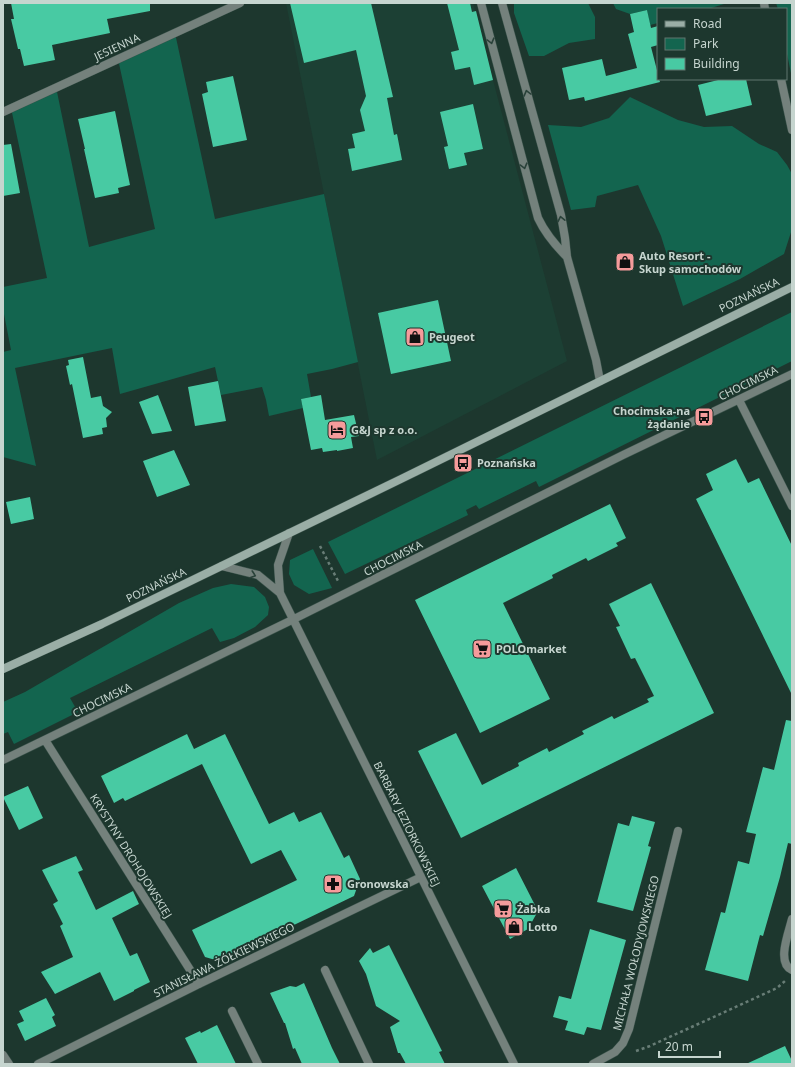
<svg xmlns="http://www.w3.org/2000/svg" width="795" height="1067" viewBox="0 0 795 1067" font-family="'Noto Sans',sans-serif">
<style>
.built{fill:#1c4034}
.green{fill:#13654f}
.building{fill:#48caa3}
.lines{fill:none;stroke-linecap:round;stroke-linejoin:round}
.lane-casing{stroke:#3b534b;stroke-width:9}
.street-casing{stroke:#3b534b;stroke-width:9}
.secondary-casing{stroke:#3b534b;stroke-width:9}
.path{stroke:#687d76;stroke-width:2.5;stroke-dasharray:3 3;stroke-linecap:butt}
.lane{stroke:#74817c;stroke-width:8}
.street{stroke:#74817c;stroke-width:8}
.secondary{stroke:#9aaea6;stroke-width:8}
.oneway{stroke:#2a423a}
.labels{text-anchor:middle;stroke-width:4;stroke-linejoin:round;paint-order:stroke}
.street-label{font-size:11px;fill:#c6d5cf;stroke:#1d372e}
.poi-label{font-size:11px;font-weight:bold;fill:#c6d5cf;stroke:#1d372e;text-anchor:start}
</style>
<rect width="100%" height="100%" fill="#1d372e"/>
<path class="built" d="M286,3H473L493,80L567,361L377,460Z"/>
<path class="green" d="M514,3H588L595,17V39L569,43L544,56H529L514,13Z
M613,3H724V4L708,9H658V23L650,25L647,10L630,14L616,9Z
M776,3H792V78L786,49V9H778Z
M175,33L215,219L324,194L358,362L332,369L307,374L311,397L301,399L303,408L269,416L266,400L262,387L221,395L215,367L120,394L112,348L15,368L36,466L3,457V352L11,350L3,309V287L47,278L11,108L56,87L89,247L155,229L118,59Z
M630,97L678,120L704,127L732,126L759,144L777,152L787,165L792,174V229L784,254L740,279L683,306L661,236L638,185L597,196L595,207L571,210L548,125L581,127L609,118Z
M792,312V361L539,487L536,481L479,509L476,505L466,510L468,515L345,574L328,542Z
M313,549L332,588L309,594L294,585L289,574L290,560Z
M231,584L254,587L265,597L269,607L268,615L255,627L234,638L220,642L212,628L70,698L78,712L14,744L8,732L3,734V702L25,692L179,603L213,588Z"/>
<path class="building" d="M11,3H150V11L107,19L110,33L52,45L55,60L24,66L20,49H18L11,19H14Z
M290,3H371L393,97L387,98L394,135L397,134L402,160L352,171L348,149L355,148L352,134L365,131L360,110L366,96L356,50L304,63Z
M447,3H470L472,12L476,11L493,80L474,85L470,67L455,70L451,52L459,50Z
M647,10L651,28L658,26V45L651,47L658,74V79H659L660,82L585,101L584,97L569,100L562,68L602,59L606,76L637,68L628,34L634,32L630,14Z
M233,76L247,140L213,147L202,94L208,92L206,82Z
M722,79H746L752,105L706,116L698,85Z
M473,104L483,149L464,153L467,165L449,169L444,147L448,146L440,112Z
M115,111L130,185L118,188L119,193L95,198L84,149H85L78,119Z
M11,144L20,193L3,196V145Z
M438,300L451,361L391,374L378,313Z
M83,357L91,398L101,396L103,406L112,412L106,418L107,427L102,428L103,434L83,438L72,384L70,385L66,366L69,365L68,360Z
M218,381L226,421L195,426L188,387Z
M158,395L172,431L152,434L139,402Z
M321,395L325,420L354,415L359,436L351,437L353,448L337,451V450L323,452L322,448L311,450L301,399Z
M174,450L190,485L157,497L143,461Z
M736,459L748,483L759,478L792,546V695L696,499L713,490L706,474Z
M30,497L34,519L11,524L6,502Z
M610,504L626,538L616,543L618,546L588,561L586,558L552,575L553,578L503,603L550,699L480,733L415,600Z
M651,583L714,713L461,838L418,751L456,733L482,785L519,766L518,763L547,748L549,752L584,734L582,731L612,716L614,719L649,702L647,699L654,696L635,658L631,659L616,627L620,626L609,604Z
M786,720L792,721V844L788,843L780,877L763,936L760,935L748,981L705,970L721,912L725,913L738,861L749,864L756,834L746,832L763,767L774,770Z
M187,734L194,749L225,734L269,824L294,812L299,822L321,812L344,858L349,855L360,879L354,896L219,961L205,957L192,930L297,880L281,850L251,864L202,764L125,801L123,798L114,803L101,776Z
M28,786L43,818L19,830L3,797Z
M632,816L655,822L648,846L651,847L633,911L597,902L618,823L629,826Z
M76,856L83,870L78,872L96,910L133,891L139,904L112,918L130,956L137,953L150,982L134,990V991L114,1001L100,972L55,994L41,972L73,957L60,926L63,924L53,904L58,901L42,870Z
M516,868L538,911L528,929L510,939L482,886Z
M590,929L626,940L601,1030L587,1027L584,1035L565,1030L568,1021L553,1017L559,996L571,999Z
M389,945L442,1051L439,1052L445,1064H406L400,1053H398L390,1027L400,1021L376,1006L366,974L359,961L370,948L373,953Z
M304,983L332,1048L340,1064H302L295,1048L293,1049L285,1023H284L270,993L290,986L296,987Z
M46,998L55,1015L52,1017L56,1026L25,1041L17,1024L24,1021L19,1011Z
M217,1025L236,1064H198L185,1038L200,1031L201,1033Z
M785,1046L792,1061V1064H746Z"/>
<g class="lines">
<g class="lane-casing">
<path id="lane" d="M481,3L538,218C545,233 555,245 567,257
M502,3L561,215L565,238L567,257L596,360L600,381
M764,3L765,9
M781,79L792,130
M739,400L792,506
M325,970L369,1064
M232,1011L258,1064"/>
</g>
<g class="street-casing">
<path id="street" d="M3,112L240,3
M289,533L278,565L280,593L514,1064
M222,566L258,575L280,593
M45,740L199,984
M3,760L294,619L623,455L792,374
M792,919C789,932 776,963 792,970
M3,1055L9,1064
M38,1064L199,984L421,877
M593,1064L615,1052L623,1043L629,1029L678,831"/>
</g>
<g class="secondary-casing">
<path id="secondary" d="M3,669L102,624L401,479L792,287"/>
</g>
<path class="path" d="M320,546L338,581
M636,1051L650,1046L777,988L785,981"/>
<use href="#lane" class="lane"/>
<use href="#street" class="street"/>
<use href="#secondary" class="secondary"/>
</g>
<defs><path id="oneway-chevron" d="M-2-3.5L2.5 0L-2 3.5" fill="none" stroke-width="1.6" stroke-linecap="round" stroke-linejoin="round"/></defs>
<g class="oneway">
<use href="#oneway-chevron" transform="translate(491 41) rotate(75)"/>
<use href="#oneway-chevron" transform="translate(527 93) rotate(-105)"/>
<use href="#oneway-chevron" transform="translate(524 166) rotate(75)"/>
<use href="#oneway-chevron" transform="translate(561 219) rotate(-102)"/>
<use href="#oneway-chevron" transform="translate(253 575) rotate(19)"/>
</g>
<defs>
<g id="shop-square" transform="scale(1)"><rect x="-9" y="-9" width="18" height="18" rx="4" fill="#f59b9b" stroke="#1d372e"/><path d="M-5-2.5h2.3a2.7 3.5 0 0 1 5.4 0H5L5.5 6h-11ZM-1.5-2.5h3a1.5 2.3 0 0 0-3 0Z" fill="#111"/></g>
<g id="bus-square" transform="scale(1)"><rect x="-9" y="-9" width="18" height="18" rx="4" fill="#f59b9b" stroke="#1d372e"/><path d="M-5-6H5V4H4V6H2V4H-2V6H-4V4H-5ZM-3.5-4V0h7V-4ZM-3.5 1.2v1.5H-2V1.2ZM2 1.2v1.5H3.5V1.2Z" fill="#111"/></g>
<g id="hotel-square" transform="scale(1)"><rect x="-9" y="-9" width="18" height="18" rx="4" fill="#f59b9b" stroke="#1d372e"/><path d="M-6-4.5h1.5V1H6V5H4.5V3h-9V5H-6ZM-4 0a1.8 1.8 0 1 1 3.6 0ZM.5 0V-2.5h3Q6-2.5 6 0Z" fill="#111"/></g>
<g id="supermarket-square" transform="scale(1)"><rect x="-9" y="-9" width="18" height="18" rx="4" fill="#f59b9b" stroke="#1d372e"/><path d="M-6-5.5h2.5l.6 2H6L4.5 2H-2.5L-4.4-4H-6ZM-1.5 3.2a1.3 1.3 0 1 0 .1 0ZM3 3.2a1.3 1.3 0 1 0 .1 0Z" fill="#111"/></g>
<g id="pharmacy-square" transform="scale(1)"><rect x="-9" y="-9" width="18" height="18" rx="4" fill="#f59b9b" stroke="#1d372e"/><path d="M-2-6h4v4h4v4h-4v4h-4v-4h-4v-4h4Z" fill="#111"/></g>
</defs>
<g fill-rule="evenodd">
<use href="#shop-square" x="625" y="262"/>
<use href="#shop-square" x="415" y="337"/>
<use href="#bus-square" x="704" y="417"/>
<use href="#hotel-square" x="337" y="430"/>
<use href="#bus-square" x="463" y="463"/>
<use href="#supermarket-square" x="482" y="649"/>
<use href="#pharmacy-square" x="333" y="884"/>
<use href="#supermarket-square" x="503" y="909"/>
<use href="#shop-square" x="514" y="927"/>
</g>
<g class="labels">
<g class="street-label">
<text transform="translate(117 47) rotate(-25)" y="4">JESIENNA</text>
<text transform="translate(749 295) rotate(-26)" y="4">POZNAŃSKA</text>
<text transform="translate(748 383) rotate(-26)" y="4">CHOCIMSKA</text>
<text transform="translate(393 558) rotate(-27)" y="4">CHOCIMSKA</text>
<text transform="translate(156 585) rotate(-26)" y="4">POZNAŃSKA</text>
<text transform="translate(102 700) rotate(-26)" y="4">CHOCIMSKA</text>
<text transform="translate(407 824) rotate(64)" y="4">BARBARY JEZIORKOWSKIEJ</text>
<text transform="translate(131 856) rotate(58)" y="4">KRYSTYNY DROHOJOWSKIEJ</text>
<text transform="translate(636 953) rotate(-76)" y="4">MICHAŁA WOŁODYJOWSKIEGO</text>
<text transform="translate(224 960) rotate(-26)" y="4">STANISŁAWA ŻÓŁKIEWSKIEGO</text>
</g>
<g class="poi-label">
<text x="639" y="260">Auto Resort -<tspan x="639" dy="13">Skup samochodów</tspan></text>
<text x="429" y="341">Peugeot</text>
<text x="690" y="415" text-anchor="end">Chocimska-na<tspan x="690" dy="13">żądanie</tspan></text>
<text x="351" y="434">G&amp;J sp z o.o.</text>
<text x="477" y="467">Poznańska</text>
<text x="496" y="653">POLOmarket</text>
<text x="347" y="888">Gronowska</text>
<text x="517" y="913">Żabka</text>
<text x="528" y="931">Lotto</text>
</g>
</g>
<rect width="795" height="1067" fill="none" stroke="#c6d5cf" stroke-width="8"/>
<rect x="657" y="8" width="130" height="72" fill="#1d372e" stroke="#61766e"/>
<rect x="665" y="21" width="20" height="6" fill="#9aaea6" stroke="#61766e"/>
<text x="693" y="28" font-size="12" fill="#c6d5cf">Road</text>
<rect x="665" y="38" width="20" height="12" fill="#13654f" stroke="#61766e"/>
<text x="693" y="48" font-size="12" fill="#c6d5cf">Park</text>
<rect x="665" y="58" width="20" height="12" fill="#48caa3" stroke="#61766e"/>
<text x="693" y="68" font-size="12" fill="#c6d5cf">Building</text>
<path d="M659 1051v6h61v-6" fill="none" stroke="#c6d5cf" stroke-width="2"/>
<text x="665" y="1051" font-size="12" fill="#c6d5cf" stroke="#1d372e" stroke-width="3" paint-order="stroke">20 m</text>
</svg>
